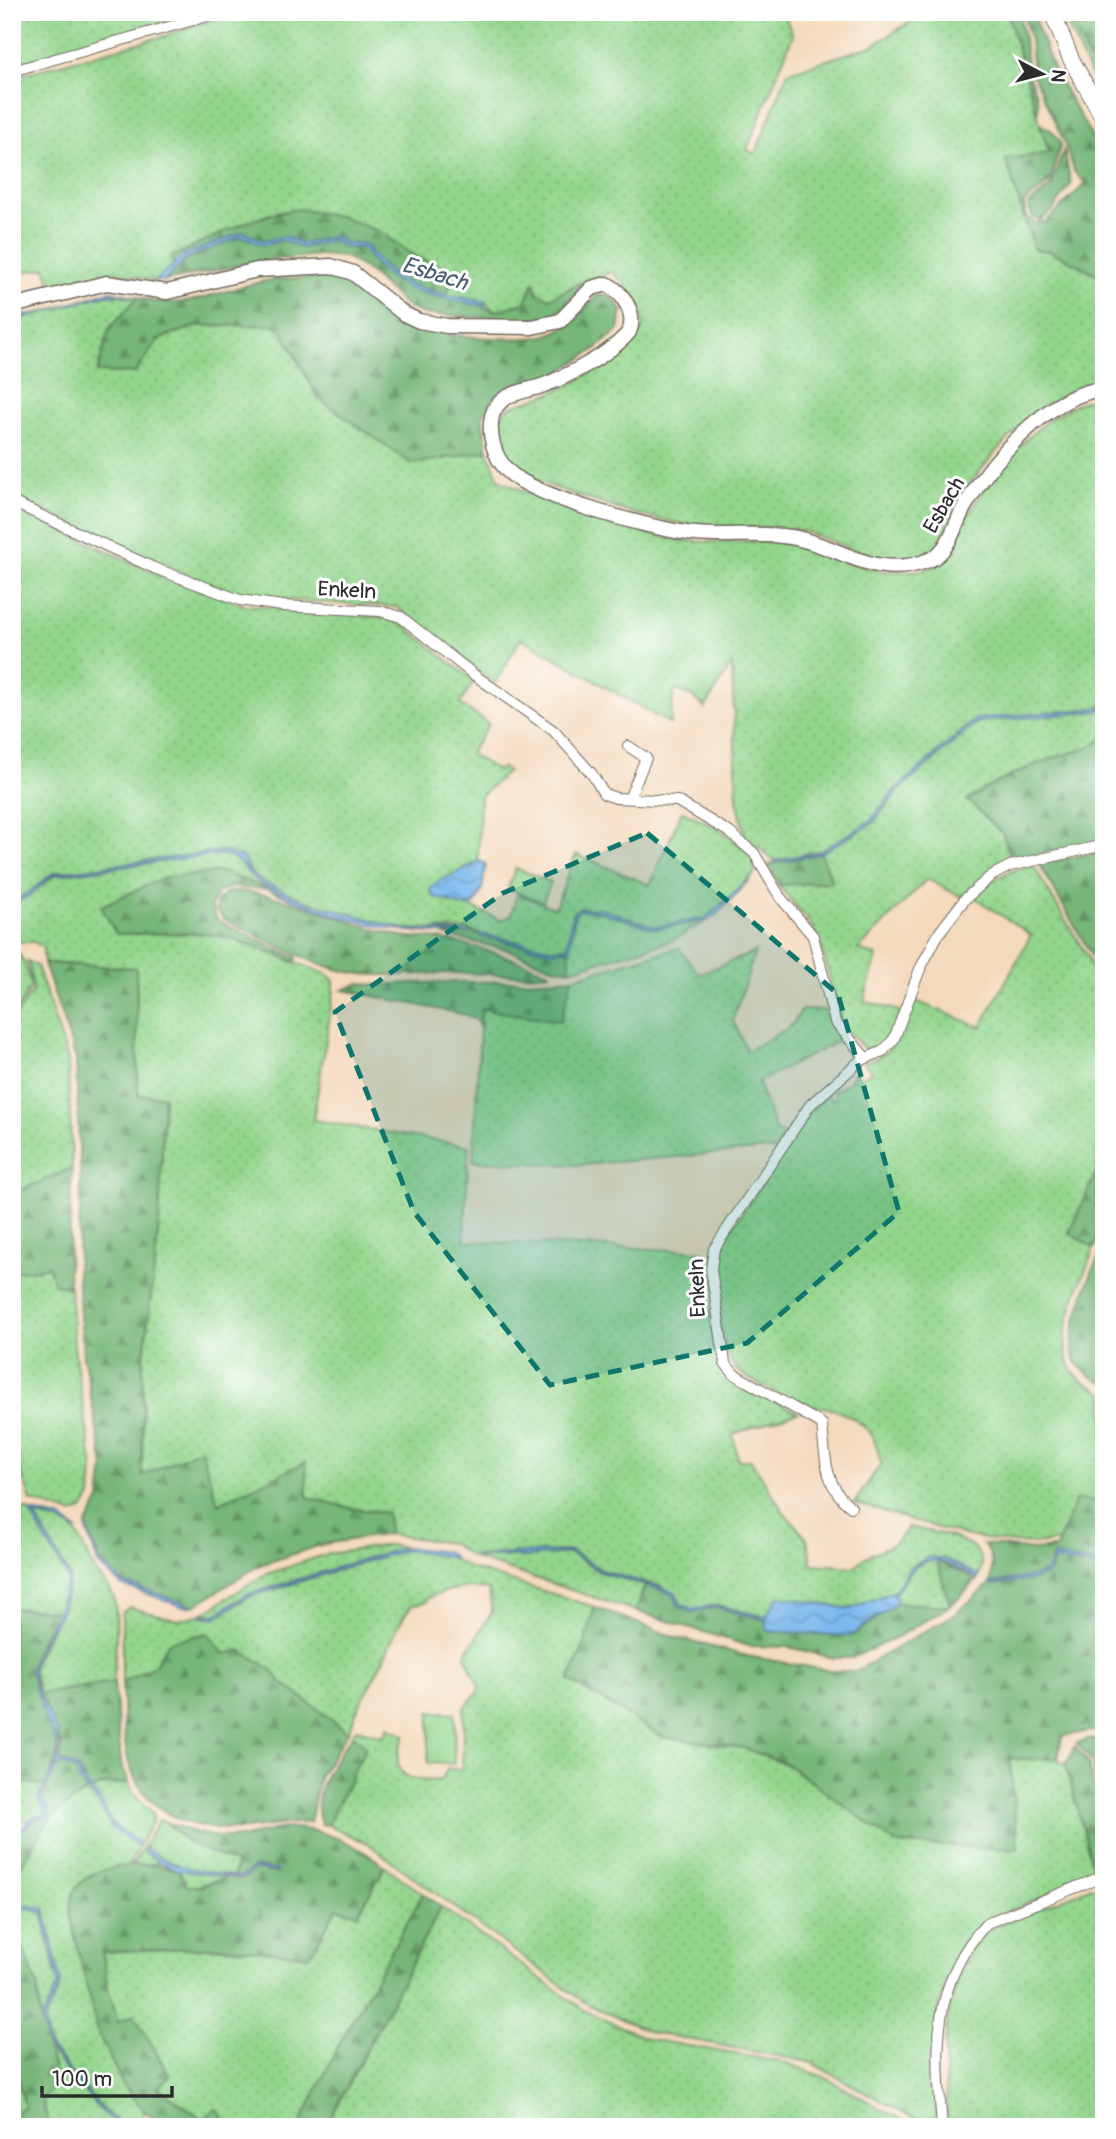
<svg xmlns="http://www.w3.org/2000/svg" width="1116" height="2139" viewBox="0 0 1116 2139" font-family="Pangolin,sans-serif">
<style>
.grass{fill:url(#grass-dots);stroke:#5f805c;stroke-width:2}
.forest{fill:url(#forest-firs);stroke:#507052;stroke-width:2}
.park{fill:#93d58c;stroke:#5f805c;stroke-width:2}
.water{fill:url(#water-waves);stroke:#52728c;stroke-width:2}
.lines{fill:none;stroke-linecap:round;stroke-linejoin:round}
.street-casing{stroke:#71685e;stroke-width:12}
.secondary-casing{stroke:#71685e;stroke-width:17}
.primary-casing{stroke:#71685e;stroke-width:18}
.street{stroke:#fff;stroke-width:10}
.secondary{stroke:#fff;stroke-width:14}
.primary{stroke:#fff;stroke-width:16}
.marked{fill:#0f766e;fill-opacity:0.2;stroke:#0f766e;stroke-width:5;stroke-dasharray:14 9;stroke-linejoin:round}
.labels{text-anchor:middle;stroke-width:6;stroke-linejoin:round;paint-order:stroke}
.street-label{font-size:21px;fill:#2b2b2b;stroke:#fff}
.water-label{font-size:23px;font-style:italic;fill:#465c6f;stroke:#fff}
</style>
<defs>
<pattern id="grass-dots" width="8" height="8" patternUnits="userSpaceOnUse" patternTransform="scale(1.75)"><rect width="8" height="8" fill="#93d58c"/><path d="M2 2h.1M6 6h.1" fill="none" stroke="#7fb779" stroke-width="1.8" stroke-linecap="round"/></pattern>
<pattern id="forest-firs" width="22" height="20" patternUnits="userSpaceOnUse" patternTransform="scale(1.75)"><rect width="22" height="20" fill="#76b678"/><path d="M5 1l3.5 6h-7zM16 11l3.5 6h-7z" fill="#619463"/></pattern>
<pattern id="water-waves" width="16" height="10" patternUnits="userSpaceOnUse" patternTransform="scale(1.75)"><rect width="16" height="10" fill="#78b8ec"/><path d="M0 5q4-4 8 0t8 0" fill="none" stroke="#6396bf"/></pattern>
</defs>
<rect width="100%" height="100%" fill="#fff"/>
<filter id="ink" filterUnits="userSpaceOnUse"><feTurbulence type="fractalNoise" baseFrequency=".0143" numOctaves="2"/><feDisplacementMap in="SourceGraphic" scale="14" xChannelSelector="R" yChannelSelector="G"/><feConvolveMatrix kernelMatrix="1 2 1 2 8 2 1 2 1" color-interpolation-filters="sRGB"/></filter>
<filter id="wash" filterUnits="userSpaceOnUse"><feTurbulence type="fractalNoise" baseFrequency=".00686" numOctaves="4" result="noise"/><feDisplacementMap in="SourceGraphic" scale="28" xChannelSelector="R" yChannelSelector="G"/><feGaussianBlur stdDeviation="1.57" result="paint"/><feColorMatrix in="noise" values="0 0 0 0 0 0 0 0 0 0 0 0 0 0 0 0 0 1.4 0 .05"/><feComposite in="paint" operator="in"/></filter>
<g filter="url(#wash)">
<rect width="100%" height="100%" fill="#f4dabd"/>
<path class="grass" d="M13,12H203L26,63L17,50Z
M236,12H783L793,35L747,150L755,154L788,72L872,46L925,12H1007L1049,153L1006,160L1034,249L1053,252L1104,278V379C1047,392 999,443 966,490C954,507 947,543 928,552C885,573 844,543 805,532C777,524 730,530 699,526C649,521 598,503 551,486C520,474 479,444 507,408C526,401 546,396 563,388C581,380 640,344 643,326C647,306 625,284 612,272C601,276 590,279 579,283C565,288 556,304 539,295L535,284L525,303L495,311L485,302L447,295L454,271L416,257L378,231L279,211L240,225L171,257L175,267L155,281L114,272L51,289L46,268L12,274V77L161,37Z
M1061,12H1065L1104,88V103Z
M109,294L138,297L109,329L98,372L135,373L158,340L175,333L199,326L275,325L285,336L318,398L412,464L488,451L499,480C550,503 625,532 680,540C715,545 751,538 786,543C832,551 857,575 909,571C918,571 931,569 939,564C954,552 959,530 969,514C994,468 1050,402 1104,396V704L1098,708L976,719L894,791L871,821L820,851L774,861L745,836L737,799L732,664L705,708L692,696L674,690L670,724L521,638L495,683L396,607L253,598L165,567L12,496V321Z
M12,507L161,576L246,605L387,618L406,627L474,681L460,704L489,724L470,754L499,771L502,767L508,771L480,797L478,860L475,864L463,868L448,902L471,907L500,920L511,916L517,894L555,908L576,854L650,885L682,811C709,822 738,839 756,862L754,874L706,918L655,927L602,909L579,908L573,912L567,947L551,948L505,941L469,930L403,929L308,902L261,881L252,874L242,857L222,851L53,873L27,894L12,901Z
M1104,707V738C1086,752 1069,752 1048,760C1020,770 992,784 968,800L1003,834L1011,860L962,897L927,879L858,950L877,956L864,1001L900,1011L893,1033L882,1048L866,1051L841,1024L820,941L808,920L778,885L832,881L821,853L873,823L896,793L977,722L1099,711Z
M222,854L240,859C257,885 280,892 307,905L222,872L166,877L117,934L198,933L227,937L327,974L334,981V990L313,1120L469,1146L464,1241L702,1251L708,1258C706,1284 710,1360 731,1377C749,1392 777,1402 798,1412L733,1434L738,1460H751L783,1511L807,1539L812,1564L856,1567C864,1550 895,1553 908,1527C934,1533 994,1538 979,1576L945,1559L929,1557L911,1566L895,1591L850,1609L834,1606L765,1617L716,1605L692,1609L681,1604L662,1586L623,1578L601,1570L571,1551L470,1556L451,1543L389,1534L387,1513L350,1508L307,1497L306,1463L217,1504L200,1450L142,1477L143,1366L159,1224L164,1096L138,1095L136,968L44,963L43,947L34,942H12V904L29,896L54,875Z
M1033,865L1088,958L1095,979L1100,1020L1097,1171L1069,1232L1094,1248C1082,1283 1045,1349 1080,1379C1087,1384 1096,1388 1104,1393V1502L1076,1499L1059,1541C994,1553 917,1520 854,1503L881,1464C879,1456 877,1445 873,1438C862,1418 826,1402 805,1408C783,1396 757,1386 738,1371C721,1358 712,1275 717,1255C719,1250 722,1245 724,1240L813,1108L828,1094L832,1100L836,1098L833,1091L848,1083L856,1071L860,1078L872,1072L864,1063C900,1051 900,1031 911,999L981,1027L1031,935L972,896C991,880 1008,870 1033,865Z
M580,910L601,912L654,929L707,921L673,940L570,970L569,954L575,913Z
M679,948L699,974L755,952L733,1020L747,1051L790,1027L802,1010H824L842,1039L758,1082L776,1132L785,1134L773,1151L769,1149L580,1165L473,1161L481,1009L560,1021L572,978Z
M18,953L25,963L31,986L12,1020V955Z
M28,961L37,966L68,1060L72,1168L12,1194V1030L15,1018L33,990Z
M50,1267L53,1283L70,1288L75,1356L93,1467L91,1497L83,1510L72,1514L31,1501L18,1464L20,1457L12,1450V1272Z
M12,1504L29,1511L68,1578L58,1611L12,1608Z
M34,1515C79,1526 73,1524 91,1564C96,1576 108,1582 113,1595C120,1615 114,1659 114,1682L40,1694L33,1672L36,1659L61,1611L70,1577Z
M389,1545L405,1547L246,1595L215,1615L202,1614L264,1575L327,1554Z
M405,1550L446,1555L469,1568L595,1607L585,1643L569,1680L663,1737L744,1748L788,1765L897,1844L1017,1849L1010,1759H1058L1066,1765L1095,1876L990,1918C971,1930 963,1945 954,1965C931,2014 933,2061 937,2114L933,2123H922L810,2062L650,2032L587,2004L367,1843L328,1825L366,1746L352,1735L356,1729L383,1736L388,1727L405,1735C388,1772 403,1783 440,1780L448,1769H462L464,1708L478,1692L479,1686L465,1655L492,1612L489,1590C466,1586 451,1588 428,1598L427,1602L412,1605C399,1620 393,1639 384,1658C372,1683 358,1705 348,1732L280,1681C262,1656 200,1649 169,1642L154,1666L122,1682V1613L129,1607L178,1620L199,1615L215,1618L248,1597Z
M570,1553L600,1572L645,1585L636,1611L473,1558Z
M929,1560L937,1561L950,1606L897,1603L894,1594L913,1568Z
M12,1781L45,1785L38,1799L46,1811L44,1816H35L29,1821L12,1819Z
M129,1783L134,1794L153,1813V1820L128,1867C99,1872 73,1878 70,1912C71,1923 76,1932 78,1943C90,2006 101,2063 145,2112L135,2127H123L100,2107L50,2047L44,2021L61,1984L45,1910L16,1903L12,1880L51,1817L86,1791L99,1803L111,1827L137,1845C130,1836 118,1831 112,1822C103,1810 100,1800 89,1790L107,1784Z
M159,1820L165,1822L188,1843L236,1863L234,1876C201,1871 172,1869 146,1848L144,1851L161,1863L132,1866Z
M385,1866L423,1894L340,2043L299,2127H230L216,2110L203,2119L158,2088L170,2076L134,2015L118,2023L107,1985L103,1952L185,1947L257,1949L337,1908L359,1913Z
M178,1870L228,1877L193,1887L187,1886Z
M1104,1882V2127H948C944,2069 939,2019 964,1965C971,1949 979,1936 994,1927Z
M14,1905L42,1912L58,1984L41,2021L37,1985L15,1927Z
M441,1907L584,2010L648,2039L787,2063L826,2078L914,2127H326Z
M48,2048L98,2108L119,2127H50L42,2101L57,2082Z
M12,2053L25,2108L18,2110L16,2127H12Z"/>
<path class="forest" d="M1007,12H1018C1025,33 1025,51 1028,72C1031,88 1042,97 1037,114Z
M1023,12H1032L1054,71L1104,158V278L1053,252L1034,249L1006,159L1049,153L1040,125C1051,128 1056,134 1061,144L1050,182L1024,203L1025,215L1034,223L1046,222L1086,183L1075,173L1064,141L1033,75L1030,39Z
M1065,12H1104V88Z
M1064,150L1071,184L1052,211L1041,220L1033,218L1028,205L1051,186Z
M300,209L343,217L378,231L416,257L455,271L447,295C411,290 384,274 364,244L344,243L335,236L302,244L285,236L264,241L243,232L184,255L175,267L170,258C212,238 253,214 300,209Z
M242,236L264,245L284,240L302,248L334,240L343,247L362,248C402,306 444,288 495,311L525,303L534,282L537,293L550,298L590,279L556,314L536,320L422,314L406,306L366,269L345,257L321,255L261,261L164,281L187,258Z
M332,278C363,285 377,310 404,324C427,336 522,343 547,335C569,328 583,313 597,295H609L622,310L619,330L593,351L556,374L496,395L482,417L488,451L412,464L318,398L285,336L275,325L199,326L175,333L158,340L135,373L97,372L109,329L138,297C186,314 219,289 266,281C287,277 311,279 332,278Z
M1104,738V840L1011,860L1003,834L967,800C992,784 1020,771 1047,760C1068,752 1086,752 1104,738Z
M1104,851V1016L1099,978L1092,956L1039,864Z
M821,853L832,882L778,885L768,865Z
M222,872L268,889L231,887L217,892L211,907L217,920L297,958L296,962L227,937L198,933L116,934L101,906L166,877Z
M238,891C294,895 346,926 402,936C416,939 430,937 444,940C482,947 516,959 551,973C519,977 487,973 454,973C415,973 375,980 336,969C300,959 259,935 224,919L216,910L217,900L226,893Z
M472,932C503,942 535,952 570,949V970L552,967L508,950L444,935Z
M44,963L136,968L138,1095L164,1096L159,1224L143,1366L142,1476L201,1449L218,1504L306,1462L307,1497L350,1508L387,1513L389,1534L324,1544L260,1565L194,1606L123,1583L100,1562L86,1526L100,1500L104,1466L83,1355L77,1272L81,1195L76,1059Z
M572,978L561,1021L482,1009L480,1028L476,1019L466,1015L343,990L360,983L373,985C440,980 506,984 572,978Z
M72,1168L68,1272L70,1288L53,1283L49,1267L12,1272V1194Z
M1097,1171V1243L1094,1248L1069,1233Z
M1104,1247V1383C1091,1376 1076,1369 1073,1353C1068,1330 1092,1268 1104,1247Z
M1076,1499L1104,1502V1565L1054,1556L1047,1571L1032,1577L990,1583C993,1569 994,1554 983,1544L1034,1550L1056,1548Z
M1055,1560L1104,1567V1732L1090,1731L1062,1736L1058,1759H1010L1018,1849L897,1844L788,1765L744,1748L663,1737L569,1680L585,1643L595,1607L674,1637L747,1656L832,1671H856L955,1614L989,1585L1033,1580L1049,1573Z
M937,1561L978,1579L950,1606L897,1637L852,1658H833L789,1647L749,1646L636,1611L645,1585L674,1594L679,1606L691,1612L716,1607L766,1620L768,1631L853,1635L897,1603L950,1606Z
M12,1608L58,1611C49,1628 33,1649 31,1669C30,1676 34,1684 36,1690C50,1735 70,1737 45,1785L12,1781Z
M208,1633L224,1654L241,1650L272,1670L280,1681L348,1732L319,1777L310,1823C285,1821 264,1829 240,1829C191,1831 144,1813 129,1763C122,1738 124,1707 122,1682L154,1666L169,1642Z
M114,1682L121,1763L129,1783L106,1784L89,1790L79,1769L59,1760L62,1746L40,1694Z
M352,1735L366,1746L328,1825L321,1824C309,1790 335,1761 352,1735Z
M1089,1739L1104,1741V1799L1095,1780L1093,1763L1077,1743Z
M1075,1746L1089,1764L1092,1782L1104,1805V1872L1095,1876L1066,1765Z
M59,1762L77,1771L86,1791L51,1817L12,1880L14,1836L36,1818H46L49,1811L41,1798Z
M165,1822C190,1832 216,1840 244,1837C258,1835 272,1829 286,1828C323,1827 356,1845 385,1866L358,1914L337,1908L310,1956L224,1947L103,1952L107,1985L118,2022L134,2015L170,2076L158,2088L203,2119L216,2109L230,2127H169L145,2112L123,2085L97,2031L71,1919C70,1909 70,1896 77,1887C94,1863 154,1861 178,1870L187,1886H201L228,1877L242,1879L256,1869L277,1873L255,1867L241,1877L234,1876L236,1863L188,1843Z
M423,1894L441,1907L326,2127H299L340,2043Z
M12,1902L15,1927L37,1985L41,2021L57,2082L42,2101L50,2127H16L18,2110L25,2107L12,2053Z"/>
<path class="park" d="M515,868L551,882L543,902L508,889Z
M430,1712L455,1713L454,1764L428,1763Z"/>
<path class="water" d="M243,232L264,241L285,236L302,244L335,236L344,243L364,244C396,291 434,292 486,302L485,306C433,296 394,294 362,248L343,247L334,240L302,248L284,240L264,245L242,236L187,258L164,281H155L184,255Z
M109,291L138,297L109,294L12,321L18,316L45,312Z
M1104,704L1099,711L977,722L896,793L873,823L821,853L776,863L774,861L820,851L871,821L894,791L976,719L1098,708Z
M222,851L242,857L252,874L261,881L308,902L403,929L471,933C401,938 326,917 263,885C243,874 248,861 222,854L54,875L29,896L12,904V901L27,894L53,873Z
M478,860L486,864L482,890L475,904L466,907L434,897L430,890L437,882L475,864Z
M754,874L718,914L707,921L654,929L601,912L580,910L575,914L570,949L551,951L480,936L481,934L551,948L567,947L573,912L579,908L602,909L655,927L706,918Z
M29,1511L63,1519L78,1531L62,1522L35,1515L70,1577C67,1589 65,1602 60,1614C52,1630 31,1654 33,1673C37,1704 65,1729 59,1760L79,1769L81,1778L102,1802L113,1825L138,1842L137,1846L111,1827L99,1803L78,1779L77,1771L59,1763L41,1798L49,1811L46,1819L36,1818L15,1836L12,1844V1835L35,1816H44L46,1811L38,1799L56,1764L59,1747L43,1712L30,1671L34,1658L58,1611L68,1578Z
M86,1526L100,1562L123,1583L194,1606H182L121,1585L98,1564Z
M405,1547L447,1552L455,1558L405,1550L248,1597L215,1618L199,1615H215L246,1595Z
M571,1551L601,1570L676,1592L681,1604L692,1609L716,1605L765,1617L779,1596L850,1609L895,1591L911,1566L929,1557L945,1559L979,1576L978,1579C959,1569 929,1548 911,1571C905,1579 901,1588 894,1594L897,1603L850,1636L767,1631L766,1620L716,1607L692,1612L679,1606L674,1594L600,1572L570,1553L524,1557L470,1556Z
M1054,1556L1104,1565V1567L1055,1560L1049,1573L1033,1580L989,1585L990,1583L1032,1577L1047,1571Z
M146,1848C174,1870 206,1871 241,1877L255,1867L277,1870V1873L256,1869L242,1879L178,1870L161,1863L144,1851Z
M12,1896L16,1903L45,1909L61,1984L44,2021L50,2047L100,2107L123,2127H119L98,2108L48,2048L41,2021L58,1984L43,1912L14,1905Z"/>
</g>
<g filter="url(#ink)">
<g class="lines">
<g class="street-casing">
<path id="street" d="M12,71L222,12
M12,502L154,568L240,600L282,606L380,611L401,617L473,674L554,731L592,774L604,794L616,798L677,801L729,832L754,853L780,897L813,936L835,1022L865,1057
M628,746L646,758L629,799
M851,1507C824,1487 825,1454 822,1424L734,1374L725,1363L711,1269L714,1249L810,1105L860,1061L883,1051L894,1039L920,969L939,933L965,899L991,876L1010,866L1104,845
M942,2127C936,2051 930,1983 987,1923L1104,1876"/>
</g>
<g class="secondary-casing">
<path id="secondary" d="M12,306L107,283L167,292L257,270L331,266L353,273L404,314L419,321L447,326L532,327L560,321L592,288L607,284C623,292 637,315 629,332C613,352 569,376 544,385C532,390 515,391 504,399C498,403 494,409 492,416C488,434 494,457 507,470C532,497 658,531 696,534C728,537 760,532 791,537C840,545 875,582 929,560C950,552 955,522 966,504C992,460 1050,393 1104,389"/>
</g>
<g class="primary-casing">
<path id="primary" d="M1052,12L1071,59L1104,119"/>
</g>
<use href="#street" class="street"/>
<use href="#secondary" class="secondary"/>
<use href="#primary" class="primary"/>
</g>
</g>
<path class="marked" d="M647,833L838,994L899,1212L747,1343L550,1385L414,1212L335,1012L503,893Z"/>
<g class="labels">
<g class="street-label">
<text transform="translate(944 505) rotate(-60)" y="7">Esbach</text>
<text transform="translate(347 590) rotate(3)" y="7">Enkeln</text>
<text transform="translate(697 1288) rotate(-92)" y="7">Enkeln</text>
</g>
<g class="water-label">
<text transform="translate(435 273) rotate(17)" y="8">Esbach</text>
</g>
</g>
<rect width="1116" height="2139" fill="none" stroke="#fff" stroke-width="42"/>
<g transform="translate(1042 74) rotate(97)" stroke="#ffffff" stroke-width="5" paint-order="stroke">
<path d="M0-5L12 26L0 18L-12 26Z" fill="#2b2b2b"/>
<text y="-10" font-size="19" font-weight="bold" text-anchor="middle" fill="#2b2b2b">N</text>
</g>
<path d="M42 2086v10h130v-10" fill="none" stroke="#2b2b2b" stroke-width="3.5"/>
<text x="52" y="2086" font-size="21" fill="#2b2b2b" stroke="#ffffff" stroke-width="5" paint-order="stroke">100 m</text>
</svg>
